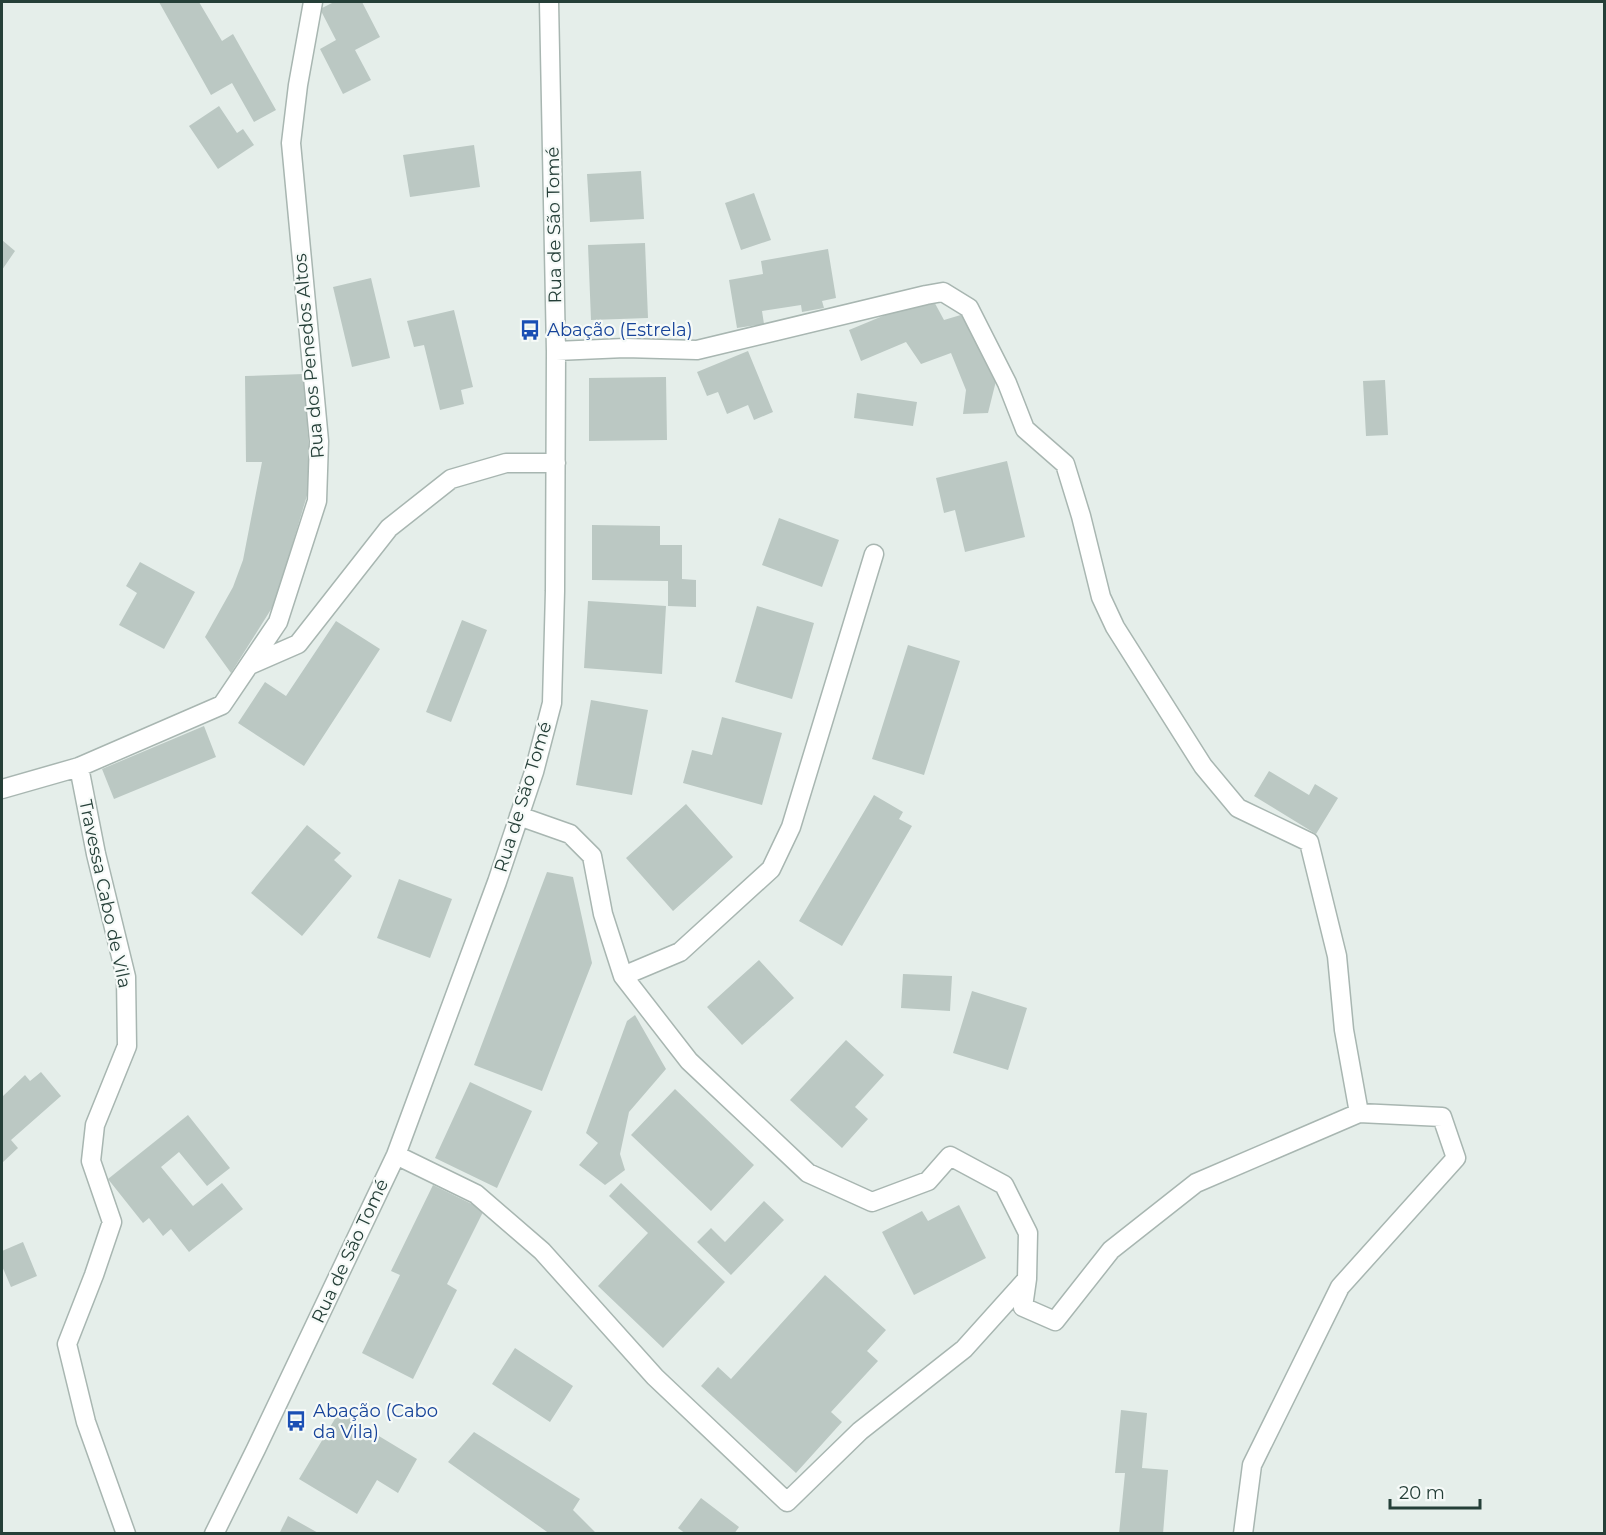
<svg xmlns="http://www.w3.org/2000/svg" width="1606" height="1535" viewBox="0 0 1606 1535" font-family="Montserrat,sans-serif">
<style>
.building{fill:#bbc8c3}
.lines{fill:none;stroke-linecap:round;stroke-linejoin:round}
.minor-casing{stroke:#a8b6b1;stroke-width:21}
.minor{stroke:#fff;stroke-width:18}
.labels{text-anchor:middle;stroke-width:4.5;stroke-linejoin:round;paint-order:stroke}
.street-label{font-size:18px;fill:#253f38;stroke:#f6faf8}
.transit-label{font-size:18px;fill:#164399;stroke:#f6faf8;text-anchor:start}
</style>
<rect width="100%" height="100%" fill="#e5eeea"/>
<path class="building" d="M159,2H199L222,41L233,34L276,110L254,122L232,83L211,95Z
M334,2H362L380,37L355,50L371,80L343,94L320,49L336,40L320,9Z
M219,106L237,133L243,129L254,145L218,169L189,126Z
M474,145L480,187L410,197L403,155Z
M641,171L644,219L590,222L587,174Z
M754,193L771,240L741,250L725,203Z
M2,240L15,251L2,270Z
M645,243L648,318L591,320L588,245Z
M828,249L836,298L822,301L824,308L802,312L801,305L762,311L764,324L737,328L729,280L763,274L761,261Z
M371,278L390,358L352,367L333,287Z
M931,296L944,320L964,314L996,381L988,413L963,414L966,390L951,353L921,364L906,342L861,361L849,330Z
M454,310L473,387L461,390L464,404L440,410L424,345L414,347L407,321Z
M748,351L773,412L754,420L748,405L727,414L718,392L707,396L697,372Z
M304,374L311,482L275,603L231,673L205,637L233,587L243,560L262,462H246L245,376Z
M666,377L667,440L589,441V378Z
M1385,380L1388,435L1366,436L1363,381Z
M857,393L917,402L913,426L854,418Z
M1007,461L1025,537L965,552L955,510L944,513L936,478Z
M779,518L839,540L822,587L762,565Z
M592,525L660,526V545H682V579L696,580V607L668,606V581L592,580Z
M140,562L195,592L164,649L119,625L137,593L126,586Z
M588,601L666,606L662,674L584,668Z
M757,606L814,623L792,699L735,682Z
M462,620L487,630L451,722L426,712Z
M336,621L380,649L304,766L238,723L265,682L286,696Z
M908,645L960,661L924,775L872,759Z
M591,700L648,710L632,795L576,785Z
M722,717L782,733L762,805L683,783L692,750L712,755Z
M204,726L216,757L114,799L102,769Z
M1269,771L1309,795L1315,784L1338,798L1316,834L1254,796Z
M874,795L903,812L899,819L912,826L842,946L799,921Z
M686,804L733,857L673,911L626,858Z
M307,825L341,853L334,860L352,876L302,936L251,893Z
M547,872L573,877L592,963L542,1091L474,1065Z
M399,879L452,899L430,958L377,938Z
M759,960L794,998L742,1045L707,1007Z
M903,974L952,976L950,1011L901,1008Z
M972,991L1027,1008L1008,1070L953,1053Z
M635,1015L666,1069L629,1112L620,1154L625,1170L605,1185L579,1165L598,1143L586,1133L627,1021Z
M846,1040L884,1075L855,1107L868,1119L842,1148L790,1100Z
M41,1072L61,1096L11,1140L18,1148L2,1163V1097L25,1075L30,1081Z
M470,1082L532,1111L497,1188L435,1158Z
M675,1089L754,1165L711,1211L631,1135Z
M188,1115L230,1168L207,1186L179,1152L161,1167L193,1206L222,1183L243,1209L189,1252L171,1229L163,1236L149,1218L143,1223L108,1179Z
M621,1183L725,1282L663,1348L598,1286L648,1233L609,1196Z
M433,1185L484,1210L447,1284L457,1290L413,1379L362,1353L400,1275L391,1271Z
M764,1201L784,1220L731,1275L697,1242L711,1228L725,1242Z
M959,1205L986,1258L914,1295L882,1232L922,1211L928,1221Z
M23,1242L37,1276L11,1287L2,1266V1251Z
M825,1275L886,1330L867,1351L878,1361L831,1412L842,1422L796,1473L701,1386L718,1367L731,1379Z
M515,1348L573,1386L550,1422L492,1384Z
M1121,1410L1147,1413L1142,1468L1168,1470L1163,1534H1119L1125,1473H1115Z
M339,1412L417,1459L398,1493L377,1480L357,1514L299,1479Z
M474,1432L580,1499L573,1510L597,1534H550L448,1462Z
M701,1498L739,1527L734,1534H686L678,1528Z
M288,1516L320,1534H279Z"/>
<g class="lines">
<g class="minor-casing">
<path id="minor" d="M556,351L625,348L697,350L926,295L943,292L969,308L1007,383L1025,429L1065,464L1081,516L1101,597L1115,627L1203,766L1238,808L1309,842L1337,956L1344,1030L1359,1113
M250,665L298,644L389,528L451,479L506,463H556
M79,767L96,854L126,977L127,1046L95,1125L91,1161L112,1222L94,1275L67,1344L86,1422L126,1534
M2,789L79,767L222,705L278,622L317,501L319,441L291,143L298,85L313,2
M519,816L570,834L592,856L603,914L623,976L689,1061L808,1173L872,1202L928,1181L950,1156L1004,1185L1028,1233L1027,1279L1023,1307L1055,1321L1111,1250L1196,1183L1359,1113L1442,1117L1456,1158L1340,1287L1252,1465L1243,1534
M623,976L680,952L771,869L791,827L874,554
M396,1155L476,1194L542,1251L655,1377L787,1502L860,1431L964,1349L1027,1279
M214,1534L256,1449L396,1155L497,882L534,772L552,703L555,591L556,351L549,2"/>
</g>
<use href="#minor" class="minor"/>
</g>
<defs>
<g id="bus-bare" transform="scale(1.62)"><path d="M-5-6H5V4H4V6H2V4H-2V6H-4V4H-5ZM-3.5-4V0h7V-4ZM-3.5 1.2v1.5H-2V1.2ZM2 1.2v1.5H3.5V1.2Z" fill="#1a4fb4" stroke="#f6faf8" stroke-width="2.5" paint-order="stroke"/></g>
</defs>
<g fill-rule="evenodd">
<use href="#bus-bare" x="530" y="330"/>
<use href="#bus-bare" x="296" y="1421"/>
</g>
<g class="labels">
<g class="street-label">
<text transform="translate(554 225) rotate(-91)" y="6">Rua de São Tomé</text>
<text transform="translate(309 356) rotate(-95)" y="6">Rua dos Penedos Altos</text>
<text transform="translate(523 797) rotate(-73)" y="6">Rua de São Tomé</text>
<text transform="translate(105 894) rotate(78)" y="6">Travessa Cabo de Vila</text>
<text transform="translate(350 1251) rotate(-65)" y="6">Rua de São Tomé</text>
</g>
<g class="transit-label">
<text x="547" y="336">Abação (Estrela)</text>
<text x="313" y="1417">Abação (Cabo<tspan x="313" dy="21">da Vila)</tspan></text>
</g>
</g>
<rect width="1606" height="1535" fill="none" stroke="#253f38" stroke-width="6"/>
<path d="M1390 1499v9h90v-9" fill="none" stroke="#253f38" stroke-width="3"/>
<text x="1399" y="1499" font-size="18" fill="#253f38" stroke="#f6faf8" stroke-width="4.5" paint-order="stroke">20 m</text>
</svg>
